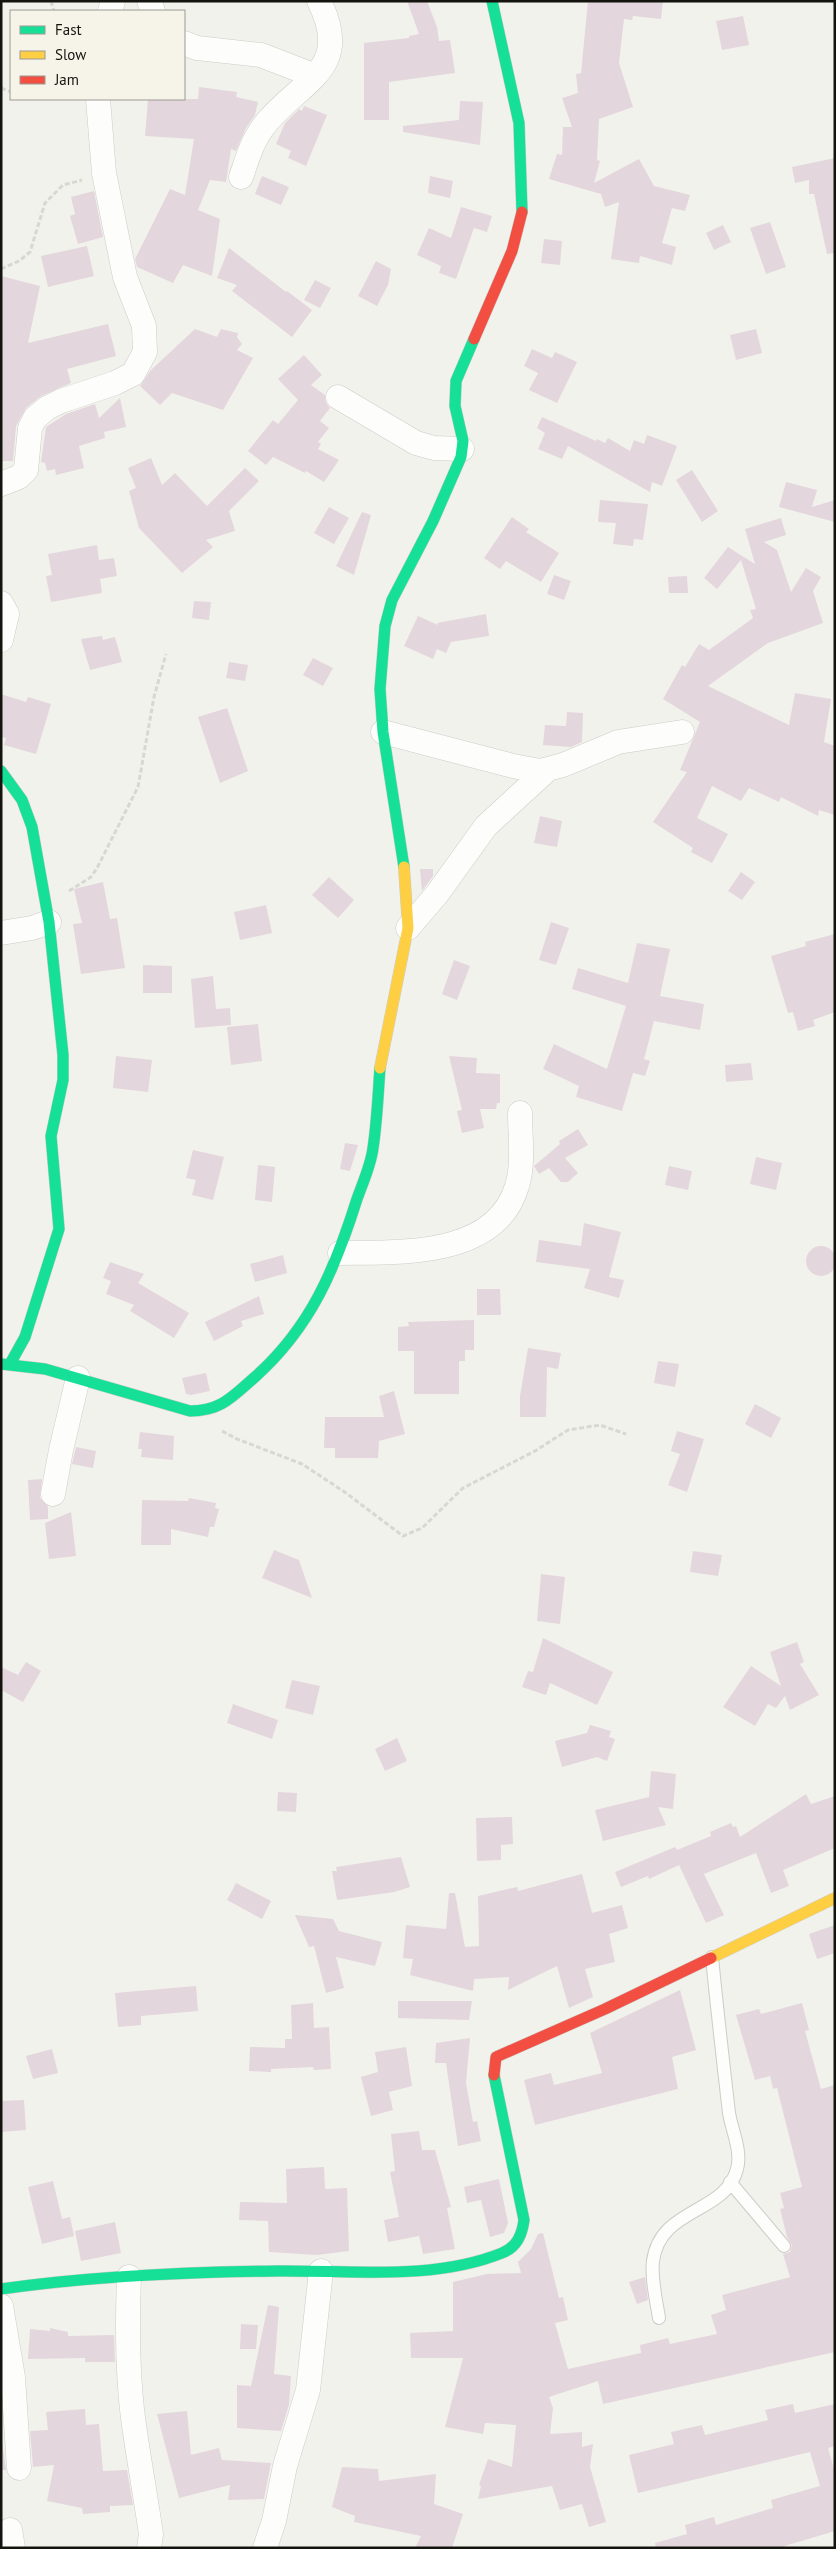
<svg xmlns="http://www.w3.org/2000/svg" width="836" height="2549" viewBox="0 0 836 2549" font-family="'PT Sans',sans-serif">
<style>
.building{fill:#e4d6dd}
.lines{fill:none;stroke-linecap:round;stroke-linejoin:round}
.lane-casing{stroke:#ccccc7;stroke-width:14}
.street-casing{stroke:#ccccc7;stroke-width:25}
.fast-casing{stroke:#ccccc7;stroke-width:12}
.slow-casing{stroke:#ccccc7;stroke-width:12}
.jam-casing{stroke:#ccccc7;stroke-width:12}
.path{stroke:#d7d7d4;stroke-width:3;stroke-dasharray:5 2.5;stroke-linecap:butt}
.lane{stroke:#fdfdfc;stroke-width:12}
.street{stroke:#fdfdfc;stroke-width:24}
.fast{stroke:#16e098;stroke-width:11}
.slow{stroke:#ffcf43;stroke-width:11}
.jam{stroke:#f24e42;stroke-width:11}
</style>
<rect width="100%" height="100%" fill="#f2f2ec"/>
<path class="building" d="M407,1H427L437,27L439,41L450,40L455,73L389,82V120H364V43L409,38V36L419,34Z
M588,1H663L661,19L633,16L632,20L624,19L619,63L633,107L599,119L597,160L600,161L594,183L639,159L654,186L690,195L685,211L672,208L662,243L676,247L672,265L640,256L639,263L611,259L619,202L605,207L601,194L549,179L557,154L562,155L563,127H572L562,98L578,93L576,74L581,73Z
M743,16L749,45L722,50L716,21Z
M199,87L237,92L236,97L258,102L255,115L246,128L236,151L231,149L226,182L210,180L198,210L220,219L212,276L183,265L173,283L137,267L135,259L170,189L185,195L194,139L145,136L148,99H198Z
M460,101L483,102L480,145L403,132V126L459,120Z
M304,106L327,115L306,166L288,158L291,151L276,144L285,123L299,109L302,111Z
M835,158V253L827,254L814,194H809V180L795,183L792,167Z
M262,176L289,187L281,205L255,194Z
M430,176L453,181L450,198L428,193Z
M94,191L103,237L78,244L70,216L75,214L71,197Z
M461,207L492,216L487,232L474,228L456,279L439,273L441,266L417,255L429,228L451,238Z
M770,222L786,267L766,274L750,228Z
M723,225L731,242L714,250L706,233Z
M544,239L562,241L560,265L541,263Z
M87,246L94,276L48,287L41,256Z
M229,248L286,292L287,291L312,310L292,337L232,291L237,285L217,278Z
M376,261L391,269L388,285L377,306L358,296Z
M1,276L40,286L28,343L108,324L116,356L67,369L71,383L41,396L26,408L16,426L13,461H1Z
M315,280L331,288L320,308L304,300Z
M195,329L217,337L221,329L238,333L237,337L242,344L237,350L253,358L223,410L172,393L160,405L140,386L151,370Z
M756,329L762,353L736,360L730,335Z
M532,349L552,358L555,352L577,362L557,403L529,390L538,373L524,366Z
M304,355L322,375L311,385L325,395L326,403L330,408L320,421L329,428L318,442L321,444L318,449L339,460L324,482L306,471L305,473L273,457L266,465L248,451L273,420L278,424L298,400L278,379Z
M120,398L126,427L104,432L105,438L79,446L84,468L56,475L55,469L47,471L45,463L41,462L46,427L66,414L95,404L99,418Z
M542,417L596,441L597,439L605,443L608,438L630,451L634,440L644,444L647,435L677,446L662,486L652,482L650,492L568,446L562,459L538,449L545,433L537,428Z
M151,458L162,485L175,473L207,506L245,468L259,481L229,511L235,531L206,540L213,547L182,573L139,528L129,491L136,488L128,468Z
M692,470L718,511L702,522L676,480Z
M786,482L817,490L812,507L835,500V522L779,507Z
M600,500L648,504L643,540L634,539L633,546L613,544L616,523L598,522Z
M329,507L349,518L334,544L314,533Z
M362,512L371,515L354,575L336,566Z
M512,517L529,529L526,532L559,553L541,582L506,561L500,569L484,558Z
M781,518L786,535L764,542L777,550L791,592L806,568L821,577L813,591L823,623L768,643L708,686L789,725L795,693L831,699L824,742L835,746V815L819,810L818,816L781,797L779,802L749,788L741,801L712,786L697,818L728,834L712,863L691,852L693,848L653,822L687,772L680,770L700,722L663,699L682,665L685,667L699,644L709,650L753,618L750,610L756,609L741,560L717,589L704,578L728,547L755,564L745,529Z
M97,545L99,560L114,558L117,576L100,579L102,593L51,602L46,576L52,575L48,554Z
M554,575L571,581L564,600L547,594Z
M687,576L688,593H669L668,577Z
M194,601L211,602L209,620L192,618Z
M486,614L489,636L451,642L446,653L437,649L433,659L404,646L418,616L438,625L437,623Z
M102,636L103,640L115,637L122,662L90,670L81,639Z
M313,658L333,668L323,686L303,675Z
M229,662L248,665L245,681L226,678Z
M1,694L26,702L28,697L51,704L36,754L4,745L6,738L1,737Z
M227,708L248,771L220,783L198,717Z
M567,712L583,713L582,742L571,747L543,745L545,725L566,726Z
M540,816L562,821L557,847L534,843Z
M420,869H433V876L422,891Z
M741,872L755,882L742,900L728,891Z
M329,877L354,900L338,918L312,895Z
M103,882L110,919L117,918L125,968L81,974L73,924L82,923L74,889Z
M266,905L272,933L240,940L234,912Z
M551,922L569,928L556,965L539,960Z
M835,934V1012L813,1020L815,1026L798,1031L793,1012L788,1013L771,956L806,946L805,942Z
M637,943L670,949L660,996L704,1004L700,1030L654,1021L644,1059L650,1061L645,1076L633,1073L622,1111L576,1097L579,1086L543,1069L554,1044L607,1069L626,1006L572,989L578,968L628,983Z
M454,960L470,966L457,1000L442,994Z
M143,965L172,966V993H143Z
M213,976L216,1009L230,1008L231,1025L195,1028L191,979Z
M258,1024L262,1061L231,1065L227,1027Z
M116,1056L152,1060L148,1092L113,1088Z
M449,1056L477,1058L476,1073L500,1074V1103H497L496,1109H480L484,1128L462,1133L457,1111L462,1110Z
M751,1063L753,1080L726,1082L725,1065Z
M578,1129L588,1145L565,1158L578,1173L568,1182H561L549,1168L539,1174L534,1166L560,1144L559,1141Z
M345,1143L358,1145L350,1171L340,1169Z
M193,1150L224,1157L213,1200L192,1195L196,1180L186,1178Z
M756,1157L782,1163L776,1190L750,1184Z
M258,1165L275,1167L272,1202L255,1200Z
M669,1166L692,1171L688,1190L665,1185Z
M584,1223L621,1232L609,1277L624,1280L619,1298L584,1288L590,1269L536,1262L539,1240L581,1246Z
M806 1261a15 15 0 1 1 30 0a15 15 0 1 1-30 0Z
M283,1255L287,1273L255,1282L250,1264Z
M110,1262L144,1274L138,1283L189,1313L174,1338L130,1311L134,1305L106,1294L111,1281L103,1278Z
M477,1289H500L501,1315H477Z
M259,1296L264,1314L241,1321L243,1326L214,1341L205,1322Z
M474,1320V1350H465V1361H459V1394H414V1351H398V1327L409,1326L408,1322Z
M528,1348L561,1353L558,1369L547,1367L546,1417H520V1396Z
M658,1361L679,1364L675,1387L654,1383Z
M206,1373L210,1391L191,1395L186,1394L182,1378Z
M394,1391L405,1434L379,1441L378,1458H335V1448H324L325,1417H384L379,1396Z
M755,1404L781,1418L771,1438L745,1424Z
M677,1431L704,1439L687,1492L668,1485L680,1454L671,1451Z
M140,1432L174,1436L173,1460L141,1457L142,1449H138Z
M76,1447L96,1451L93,1468L72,1464Z
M42,1479L40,1498L48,1506V1519L30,1520L28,1480Z
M189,1498L216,1503L215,1508L219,1509L214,1527H210L208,1537L171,1529V1545H141L142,1500L188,1501Z
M71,1512L76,1556L49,1559L45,1523Z
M274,1550L299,1560L312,1598L262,1578Z
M693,1551L722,1555L718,1576L690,1572Z
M541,1574L565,1577L560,1624L537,1621Z
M543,1638L613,1672L597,1705L550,1683L546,1695L522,1687L528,1671L533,1672Z
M797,1642L804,1662L800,1664L819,1695L790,1710L785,1696L776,1708L768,1704L755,1726L723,1707L751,1666L781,1686L770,1652Z
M26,1662L41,1671L23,1702L1,1690V1667L18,1675Z
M292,1680L320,1686L313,1715L285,1708Z
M233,1704L278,1720L272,1739L227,1723Z
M590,1725L611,1731L609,1737L615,1739L607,1761L597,1757L562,1767L555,1741L587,1733Z
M397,1738L407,1761L385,1771L375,1749Z
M651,1771L676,1774L673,1809L658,1807L666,1825L603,1841L595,1810L649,1797Z
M278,1792L297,1793L296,1812L277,1811Z
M806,1794L811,1804L835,1796V1848L783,1870L789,1886L771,1893L756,1853L704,1874L724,1915L706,1923L679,1865L649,1879L648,1876L621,1887L615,1872L675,1847L677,1850L711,1836L710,1832L731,1823L733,1827L736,1826L740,1837Z
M512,1817L513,1844L501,1845V1860L477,1861L476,1818Z
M401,1857L410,1887L394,1892L337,1900L332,1871H337L336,1867Z
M582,1874L592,1913L622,1905L628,1928L609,1934L615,1962L585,1969L593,1997L569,2008L557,1966L508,1990L509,1977L474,1979L473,1991L410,1975L413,1959L403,1958L406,1925L446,1929L449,1893H455L465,1947L479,1946L478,1896L517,1887L518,1891Z
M236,1883L271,1901L262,1919L227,1900Z
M295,1915L333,1919L339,1931L382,1942L375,1966L336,1957L344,1988L326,1993L314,1946L309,1947Z
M835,1925V1953L817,1959L809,1934Z
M196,1986L198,2011L141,2016V2025L118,2027L115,1993Z
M680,1990L696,2050L672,2057L678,2089L535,2125L524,2080L551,2073L554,2085L602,2073L590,2033Z
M398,2001H472L469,2020L398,2018Z
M313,2003L314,2028L329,2027L331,2069L314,2070L313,2067L271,2069V2072L249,2071L250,2047L285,2048V2039H292L291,2005Z
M802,2003L809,2030L805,2031L821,2089L835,2085V2352L603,2404L598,2381L549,2397L553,2408L550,2434L582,2432V2447L593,2444L590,2467L606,2522L589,2527L582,2504L560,2510L552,2486L478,2499L481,2486L479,2485L488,2459L512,2467L516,2425L485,2423L483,2434L445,2427L463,2358H411L410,2333L453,2331V2282L487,2274L521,2273L518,2262L531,2249L538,2234L543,2233L559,2298L563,2297L568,2320L555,2323L568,2369L641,2353L640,2345L668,2338L670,2344L717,2334L711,2315L726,2310L722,2295L790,2277L783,2254L790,2252L792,2245L787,2237L780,2209L784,2208L780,2193L802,2187L777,2088L773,2089L770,2076L755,2080L736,2015L759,2009L761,2014Z
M470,2038L466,2083L473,2122L477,2121L481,2141L458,2146L446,2063H435L436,2043Z
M406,2047L412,2086L389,2092L393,2110L371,2116L361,2077L378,2072L375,2052Z
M52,2049L58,2073L33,2079L26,2056Z
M24,2100L26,2130L1,2132V2101Z
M419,2131L422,2150H435L451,2207L447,2208L455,2249L423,2254L419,2236L388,2242L384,2220L399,2217L390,2172L395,2171L391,2134Z
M324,2167L325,2189L347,2188L349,2251L317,2255L269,2252L268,2221L239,2220L240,2202L287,2203L286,2169Z
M499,2179L508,2223L504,2233L490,2237L481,2200L467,2203L464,2187Z
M53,2181L62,2219L70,2217L74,2236L42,2244L28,2187Z
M115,2222L121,2253L81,2261L75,2231Z
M645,2277L648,2300L637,2304L629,2282Z
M268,2305L279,2307L274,2374L291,2376L289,2405L281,2431L237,2428V2385L251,2386Z
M241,2324L258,2325L256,2349H240Z
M50,2328L68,2332V2336L114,2335L115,2362H85V2358L28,2359L30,2329L50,2331Z
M793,2404L795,2413L835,2404V2446L828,2448L835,2473V2531L778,2548H656L655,2543L687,2534L685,2525L714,2517L716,2525L773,2508L771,2500L820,2486L810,2452L638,2493L629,2455L674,2444L671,2432L702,2425L705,2435L768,2420L765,2410Z
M85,2409L86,2425L99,2424L103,2471L127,2470L133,2505L110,2506V2512L83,2514L82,2508L47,2501L54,2465L33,2467L30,2431L48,2430L46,2412Z
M187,2411L191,2455L219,2448L222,2460L271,2463L264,2499L228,2500L230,2485L179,2498L157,2414Z
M1,2434L6,2470H1Z
M342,2467L378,2469L379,2481L436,2474L434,2504L463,2514L452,2548H415L421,2536L354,2522L355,2516L332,2507Z"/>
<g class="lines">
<g class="lane-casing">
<path id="lane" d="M730,2182L784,2246
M659,2318C656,2299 651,2279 653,2261C660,2207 726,2214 737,2169C742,2151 732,2131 729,2113C723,2061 717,2009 712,1957"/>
</g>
<g class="street-casing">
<path id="street" d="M149,1L153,11
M110,11L113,1
M184,43L197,48L261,55L315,76
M241,177C248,157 253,138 267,122C303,79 353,69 319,1
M338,397L416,443L434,448L462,449
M1,484L19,477L26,470L30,428L35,418L47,408L61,401L115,383L133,374L145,352L144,326L125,277L104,173L98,99
M1,603L7,614L1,640
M383,732L513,766L540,771L563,765L618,742L682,732
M408,928L437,894L486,826L547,770
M1,933L32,928L49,922
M340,1253C400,1252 496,1258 517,1186C524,1164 520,1136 520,1113
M53,1494L61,1450L78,1378
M129,2277C127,2328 127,2381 135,2432C140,2466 146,2500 151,2534L149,2548
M1,2306L13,2377L19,2468
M10,2530L13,2548
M265,2548L274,2521L285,2466L308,2390L321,2271"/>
</g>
<g class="fast-casing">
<path id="fast" d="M492,1L519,123L522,212
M1,771L22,800L32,827L49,922L63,1055V1080L51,1136L59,1229L25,1337L10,1364
M404,867L383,732L380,689L385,626L392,600L433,521L461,457L463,441L455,406L456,381L474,339
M1,1364L45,1369L190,1411C221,1411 232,1397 255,1377C311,1327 335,1269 357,1199C363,1182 371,1165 373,1148C377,1122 378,1095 380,1068
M1,2289C93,2276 184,2272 277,2271C350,2270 433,2281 502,2253C517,2247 522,2235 524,2220L494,2075"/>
</g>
<g class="slow-casing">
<path id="slow" d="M380,1068L408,928L404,867
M711,1958L835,1898"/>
</g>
<g class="jam-casing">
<path id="jam" d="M474,339L512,251L522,212
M494,2075L496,2057L605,2009L711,1958"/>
</g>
<path class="path" d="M51,1L54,11
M1,88L11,92
M1,269L19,261L30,252L45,203L63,185L82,180
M69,891L91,877L97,868L138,787L154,697L166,654
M222,1431L237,1439L302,1464L346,1493L403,1536L422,1528L463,1488L535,1451L568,1430L600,1425L626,1434"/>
<use href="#lane" class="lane"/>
<use href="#street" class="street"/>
<use href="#fast" class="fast"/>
<use href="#slow" class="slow"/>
<use href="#jam" class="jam"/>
</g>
<rect width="836" height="2549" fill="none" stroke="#14140f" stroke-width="5"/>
<rect x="10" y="10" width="175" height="90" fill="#f6f4e8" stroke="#9c9a91"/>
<rect x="20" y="26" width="25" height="8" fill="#16e098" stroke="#9c9a91"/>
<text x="55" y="35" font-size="15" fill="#14140f">Fast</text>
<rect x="20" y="51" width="25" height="8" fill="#ffcf43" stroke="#9c9a91"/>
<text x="55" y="60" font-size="15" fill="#14140f">Slow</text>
<rect x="20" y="76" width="25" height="8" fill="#f24e42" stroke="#9c9a91"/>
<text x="55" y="85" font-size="15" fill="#14140f">Jam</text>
</svg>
